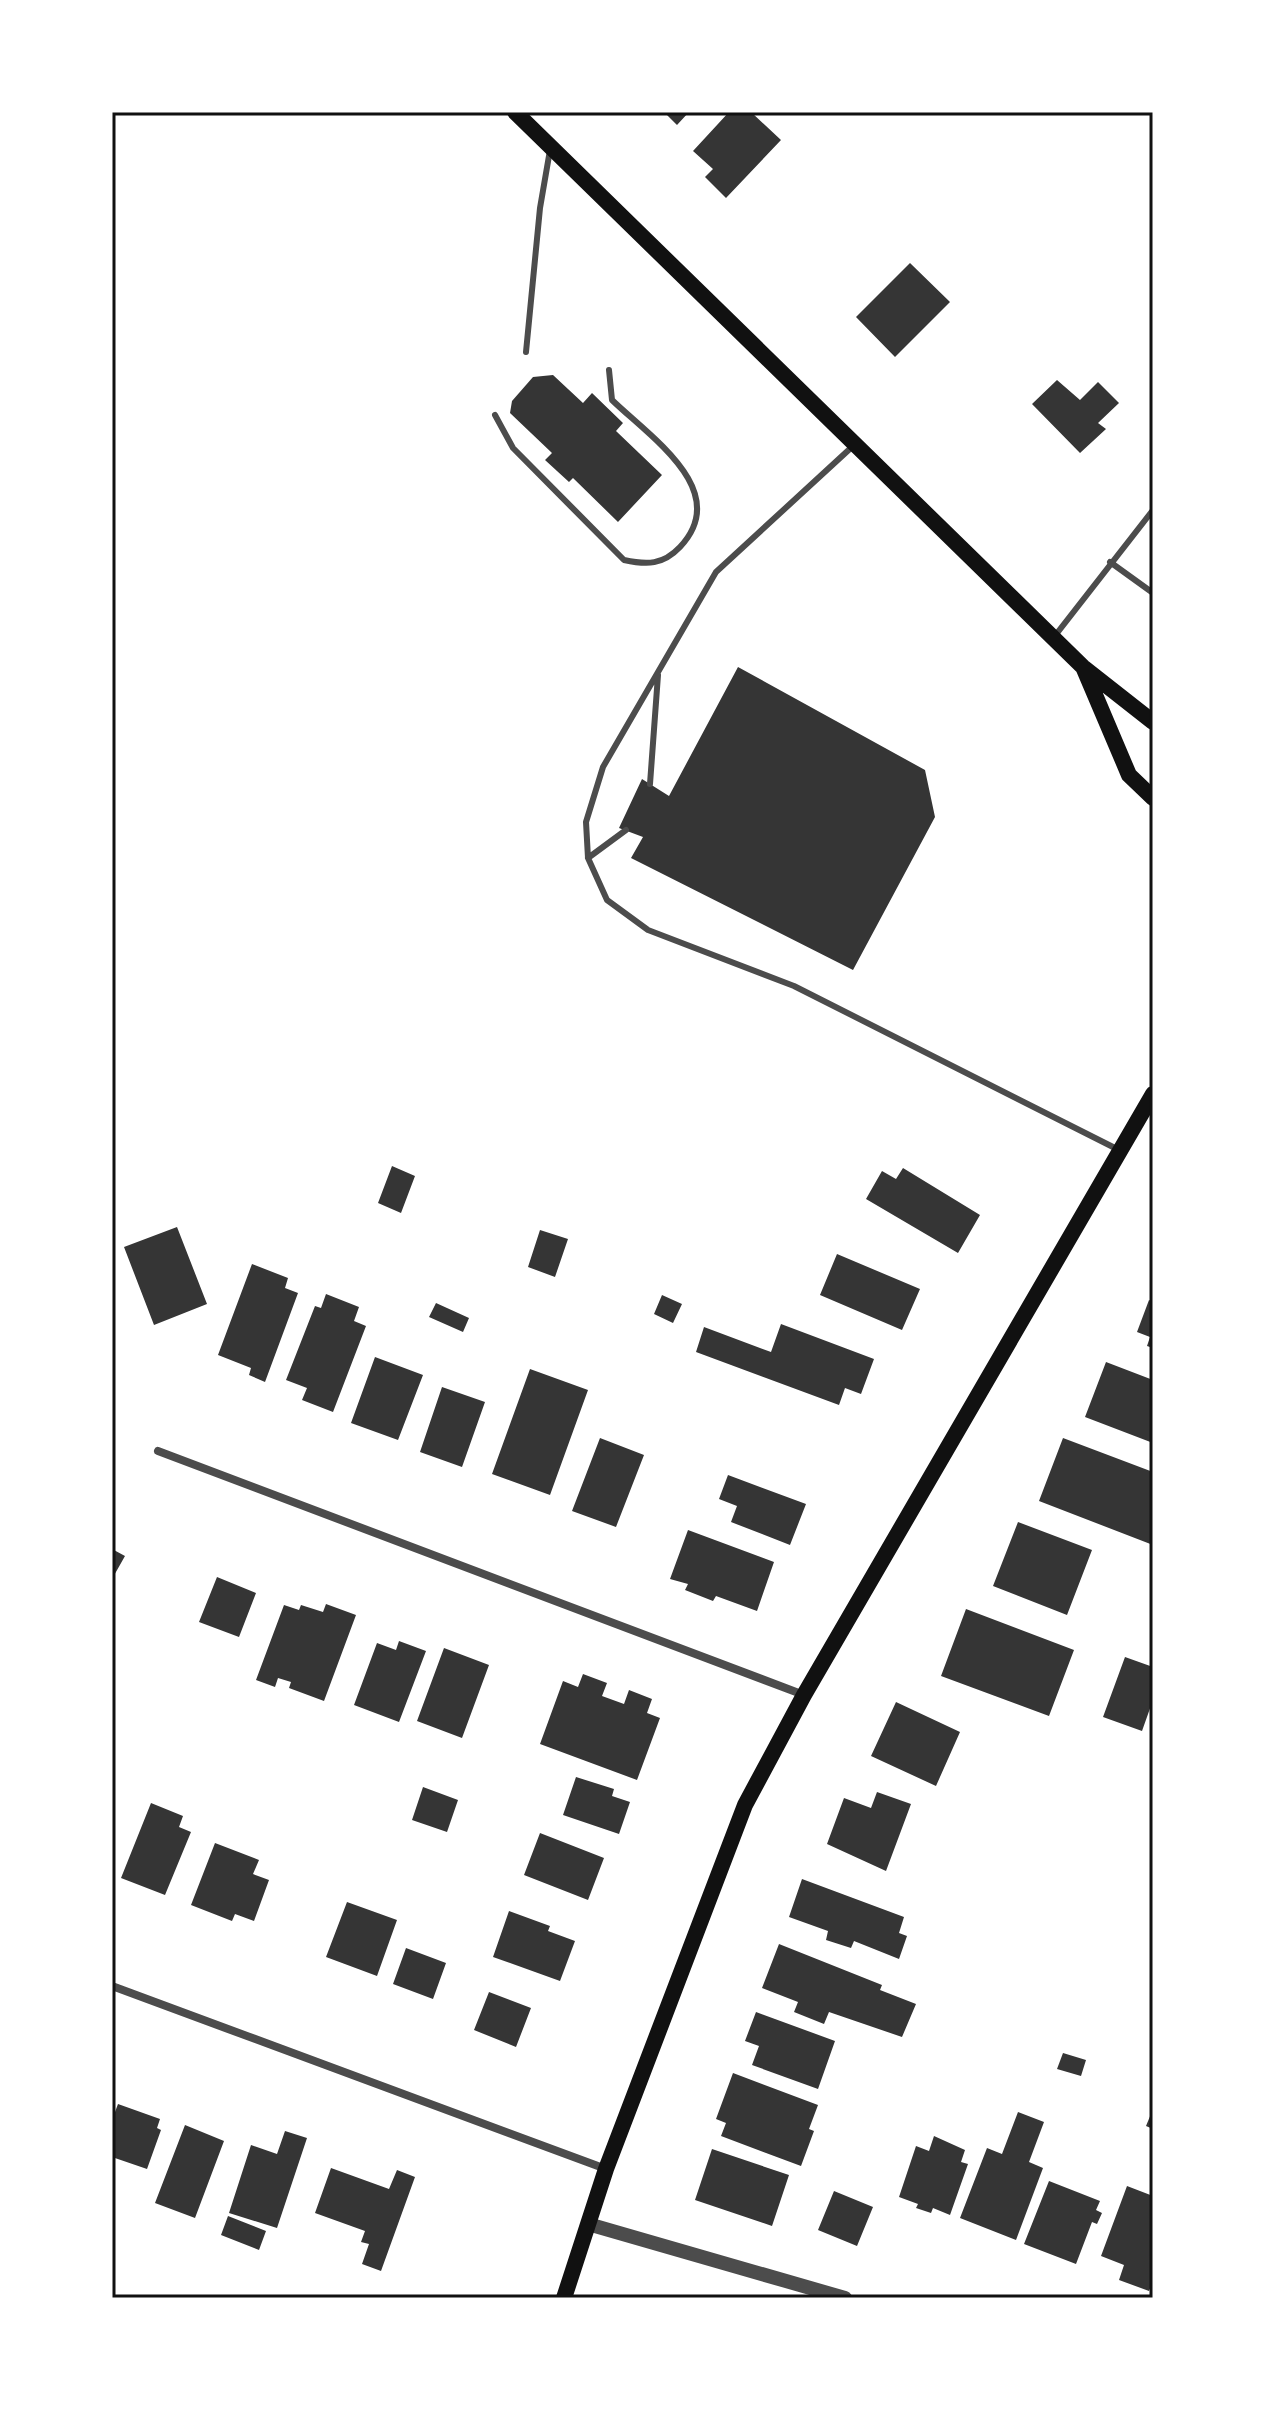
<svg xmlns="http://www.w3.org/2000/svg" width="1265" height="2410" viewBox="0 0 1265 2410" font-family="Roboto,sans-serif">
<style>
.building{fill:#353535}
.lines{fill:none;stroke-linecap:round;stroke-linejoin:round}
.service{stroke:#4c4c4c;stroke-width:6}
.minor{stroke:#4c4c4c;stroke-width:8}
.tertiary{stroke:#4c4c4c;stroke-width:14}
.secondary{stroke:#111;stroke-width:16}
.neatline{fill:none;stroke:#111;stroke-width:3}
</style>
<rect width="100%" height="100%" fill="#fff"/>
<path class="building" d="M664,112H689L677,125Z
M729,112H751L781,140L726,198L705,177L713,169L693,151Z
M910,263L950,302L895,357L856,317Z
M553,375L583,403L592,393L623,423L616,431L662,475L618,522L573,478L569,482L545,460L552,453L510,413L512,401L533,377Z
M1057,380L1080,400L1098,382L1119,403L1098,423L1106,429L1080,453L1032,404Z
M738,667L925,770L935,817L853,970L631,858L643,837L619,828L642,779L669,796Z
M392,1166L415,1176L401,1213L378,1203Z
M903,1168L980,1215L958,1253L866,1199L882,1171L896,1179Z
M177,1227L207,1304L154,1325L124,1247Z
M540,1230L568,1239L555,1277L528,1267Z
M837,1254L920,1289L902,1330L820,1295Z
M252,1264L288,1278L285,1288L298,1293L265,1382L249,1375L251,1368L218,1355Z
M326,1294L359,1307L354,1321L366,1326L333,1412L302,1400L307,1388L286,1380L315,1306L321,1308Z
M662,1295L682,1304L673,1323L654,1314Z
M1149,1300L1153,1302V1348L1147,1346L1150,1337L1137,1332Z
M436,1303L469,1318L463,1332L429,1317Z
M781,1324L874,1359L861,1394L845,1388L839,1405L696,1352L704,1327L771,1352Z
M375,1357L423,1375L398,1440L351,1423Z
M1106,1362L1153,1380V1443L1085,1417Z
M530,1369L588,1390L550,1495L492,1474Z
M442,1387L485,1402L462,1467L420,1452Z
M600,1438L644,1455L616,1527L572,1511Z
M1063,1438L1153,1472V1545L1039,1501Z
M728,1475L806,1504L790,1545L731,1522L737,1506L719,1499Z
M1018,1522L1092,1550L1067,1615L993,1586Z
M688,1530L774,1562L757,1611L716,1596L713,1601L685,1590L688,1584L670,1579Z
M112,1549L125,1556L112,1579Z
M217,1577L256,1593L239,1637L199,1622Z
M326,1604L356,1615L324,1701L289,1688L291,1682L278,1678L275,1687L256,1680L284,1605L299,1610L301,1605L323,1612Z
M966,1609L1074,1650L1049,1716L941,1676Z
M399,1641L426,1651L399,1722L354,1705L377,1643L396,1650Z
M444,1648L489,1665L462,1738L417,1721Z
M1125,1657L1153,1667V1700L1142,1731L1103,1717Z
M583,1674L607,1683L602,1696L624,1704L629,1690L652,1699L647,1713L660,1718L637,1780L540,1744L563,1681L578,1687Z
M896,1702L960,1732L936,1786L871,1756Z
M576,1777L614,1789L612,1796L630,1802L619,1834L563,1815Z
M423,1787L458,1800L447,1832L412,1820Z
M877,1792L911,1804L886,1871L827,1844L844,1798L871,1808Z
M151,1803L183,1816L179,1827L191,1832L165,1895L121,1878Z
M540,1833L604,1858L588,1900L524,1875Z
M215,1843L259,1860L253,1874L269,1880L254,1921L235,1914L232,1921L191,1905Z
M802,1879L904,1917L899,1933L907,1936L899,1959L854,1941L851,1948L826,1940L828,1931L789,1917Z
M347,1902L397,1920L377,1976L326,1957Z
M509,1911L550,1926L548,1931L575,1941L560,1981L493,1957Z
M779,1944L882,1985L880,1990L916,2004L902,2037L829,2012L824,2024L794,2012L798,2002L762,1988Z
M406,1948L446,1963L433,1999L393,1984Z
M489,1992L531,2008L516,2047L474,2030Z
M756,2012L835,2041L818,2089L752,2065L759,2046L745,2041Z
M1063,2053L1086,2060L1081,2076L1057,2069Z
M733,2073L818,2105L809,2129L814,2131L801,2166L721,2136L726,2123L716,2119Z
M118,2104L160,2119L157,2128L161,2130L147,2169L112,2157V2120Z
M1153,2109V2129L1146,2126Z
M1018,2112L1044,2122L1029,2162L1043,2168L1016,2240L960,2218L987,2148L1002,2154Z
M185,2125L224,2141L195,2218L155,2203Z
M285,2131L307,2138L277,2228L229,2213L251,2145L277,2154Z
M934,2136L965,2150L961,2162L968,2164L950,2215L933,2208L931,2213L916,2208L918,2204L899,2197L916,2146L929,2151Z
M712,2149L789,2175L772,2226L695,2200Z
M331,2168L389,2189L397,2170L415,2177L381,2271L362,2264L369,2244L361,2242L365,2231L315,2213Z
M1049,2181L1100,2201L1096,2210L1102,2213L1097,2224L1092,2222L1076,2264L1024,2244Z
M1127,2186L1153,2196V2282L1149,2291L1119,2280L1124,2265L1101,2256Z
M834,2191L873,2207L857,2246L818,2230Z
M228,2216L266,2231L259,2250L221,2235Z"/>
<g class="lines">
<path class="service" d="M526,352L540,208L550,150
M495,415L513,448L624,560C647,565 663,565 680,547C733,491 650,437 612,400L609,370
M853,446L716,572L603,767L586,822L588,858L607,900L648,930L794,986L1117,1149
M1110,562L1153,593
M1054,637L1153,510
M650,784L658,675
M588,858L626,830"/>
<path class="minor" d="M158,1451L804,1695
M112,1986L606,2169"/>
<path class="tertiary" d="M588,2224L845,2298"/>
<path class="secondary" d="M515,112L1083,667L1153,722
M1084,669L1129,775L1153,798
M564,2298L606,2169L745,1805L804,1695L1153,1094"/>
</g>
<rect width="1265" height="2410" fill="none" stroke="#ffffff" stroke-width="228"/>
<rect x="114" y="114" width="1037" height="2182" class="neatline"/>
</svg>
